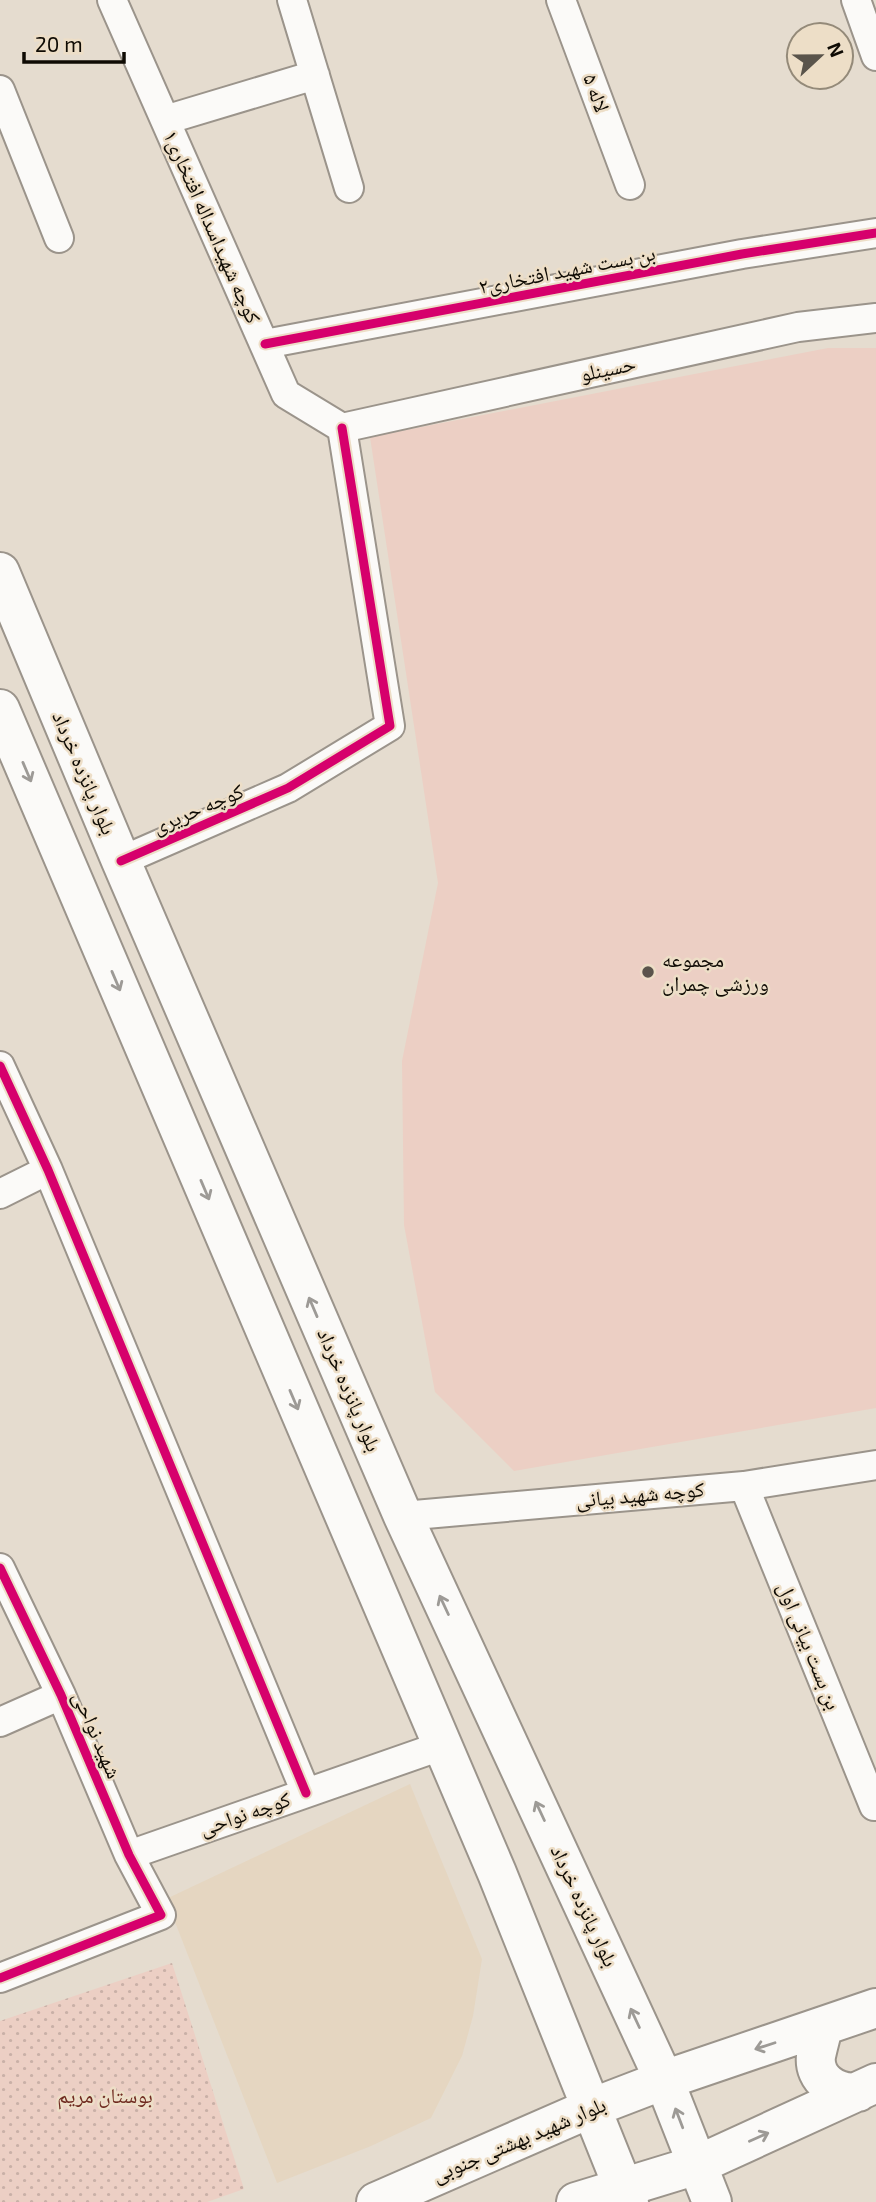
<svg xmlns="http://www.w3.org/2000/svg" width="876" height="2202" viewBox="0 0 876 2202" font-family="'Exo 2','Noto Naskh Arabic',sans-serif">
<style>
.built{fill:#e5d6c1}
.grass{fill:#eccfc4}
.park{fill:url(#park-dots)}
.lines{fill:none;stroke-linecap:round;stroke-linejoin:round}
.street-casing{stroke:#9b948b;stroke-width:32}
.secondary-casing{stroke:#9b948b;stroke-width:42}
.street{stroke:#fbfaf8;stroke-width:28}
.secondary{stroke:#fbfaf8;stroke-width:38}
.cycleway-casing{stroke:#eddec7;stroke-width:13}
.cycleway{stroke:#d6006c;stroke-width:9}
.oneway{stroke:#9d9a96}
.poi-dot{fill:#5a544b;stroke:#eddec7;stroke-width:2.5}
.labels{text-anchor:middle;stroke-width:5;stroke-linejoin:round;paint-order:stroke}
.street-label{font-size:21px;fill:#0f0b04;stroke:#eddec7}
.poi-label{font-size:21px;fill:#0f0b04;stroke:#eddec7;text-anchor:start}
.park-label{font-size:21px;fill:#6f2b20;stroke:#eddec7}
</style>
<defs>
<pattern id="park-dots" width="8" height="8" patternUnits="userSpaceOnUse" patternTransform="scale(1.75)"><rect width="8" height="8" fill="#eccfc4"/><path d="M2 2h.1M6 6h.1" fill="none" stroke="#c9b0a7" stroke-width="1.8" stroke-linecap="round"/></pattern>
</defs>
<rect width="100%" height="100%" fill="#e5dccf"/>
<path class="built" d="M410,1784L482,1959L473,2016L462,2056L431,2118L371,2146L277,2183L166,1899Z"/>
<path class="grass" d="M828,348H876V1408L514,1471L435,1392L404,1225L402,1061L438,883L370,437Z"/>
<path class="park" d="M172,1963L244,2189L207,2202H0V2021Z"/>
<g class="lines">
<g class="street-casing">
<path id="street" d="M112,0L286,394L342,428
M292,0L349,188
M561,0L630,185
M856,0L876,56
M0,90L59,238
M165,120L315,75
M265,344L742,254L876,233
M342,428L798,327L876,318
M121,861L288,788L390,726L342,428
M0,1066L48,1170L306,1793
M0,1194L48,1170
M744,1486L874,1806
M403,1516L744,1486L876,1465
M0,1568L61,1695L129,1855L161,1915L0,1978
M0,1722L61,1695
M129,1855L441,1746"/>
</g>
<g class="secondary-casing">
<path id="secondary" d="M0,572L121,861L403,1516L664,2080L712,2202
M0,709L497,1873L629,2202
M823,2027C821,2036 818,2046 816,2056C813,2079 836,2095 858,2092
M376,2202L591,2108L664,2080L876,2008
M576,2202L697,2165L876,2083"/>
</g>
<use href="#street" class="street"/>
<use href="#secondary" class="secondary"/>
<g class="cycleway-casing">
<path id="cycleway" d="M265,344L742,254L876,233
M121,861L288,788L390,726L342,428
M0,1066L48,1170L306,1793
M0,1568L61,1695L129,1855L161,1915L0,1978"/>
</g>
<use href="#cycleway" class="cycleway"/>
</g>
<defs><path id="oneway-shaft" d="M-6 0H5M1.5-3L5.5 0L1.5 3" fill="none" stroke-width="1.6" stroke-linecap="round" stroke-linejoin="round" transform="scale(1.75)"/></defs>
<g class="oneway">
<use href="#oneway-shaft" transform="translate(27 772) rotate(67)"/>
<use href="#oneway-shaft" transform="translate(116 981) rotate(67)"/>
<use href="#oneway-shaft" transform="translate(205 1190) rotate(67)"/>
<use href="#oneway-shaft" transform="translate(313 1307) rotate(-113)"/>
<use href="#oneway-shaft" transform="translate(294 1400) rotate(67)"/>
<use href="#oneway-shaft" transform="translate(444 1605) rotate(-115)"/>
<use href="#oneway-shaft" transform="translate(540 1811) rotate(-115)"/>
<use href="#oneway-shaft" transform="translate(635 2018) rotate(-115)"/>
<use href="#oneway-shaft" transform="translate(765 2046) rotate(162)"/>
<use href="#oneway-shaft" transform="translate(679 2118) rotate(-111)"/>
<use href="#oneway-shaft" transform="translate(759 2137) rotate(-24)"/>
</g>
<circle class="poi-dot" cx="648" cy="972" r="7"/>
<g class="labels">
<g class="street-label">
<text transform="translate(596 93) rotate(70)" y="7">لاله ۵</text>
<text transform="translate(212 227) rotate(66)" y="7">کوچه شهیداسداله افتخاری۱</text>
<text transform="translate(567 270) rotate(-11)" y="7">بن بست شهید افتخاری۲</text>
<text transform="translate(608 369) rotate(-12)" y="7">حسینلو</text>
<text transform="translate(84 773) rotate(67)" y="7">بلوار پانزده خرداد</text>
<text transform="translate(198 809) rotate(-23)" y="7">کوچه حریری</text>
<text transform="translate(349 1390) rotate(67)" y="7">بلوار پانزده خرداد</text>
<text transform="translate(640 1495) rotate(-5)" y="7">کوچه شهید بیانی</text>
<text transform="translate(809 1646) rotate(68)" y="7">بن بست بیانی اول</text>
<text transform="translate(97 1735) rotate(67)" y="7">شهید نواحی</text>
<text transform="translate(245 1814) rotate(-19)" y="7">کوچه نواحی</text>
<text transform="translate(584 1906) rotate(65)" y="7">بلوار پانزده خرداد</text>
<text transform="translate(519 2140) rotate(-23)" y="7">بلوار شهید بهشتی جنوبی</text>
</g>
<g class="poi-label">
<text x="662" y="967">مجموعه<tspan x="662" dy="24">ورزشی چمران</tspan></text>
</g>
<g class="park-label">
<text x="105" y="2103">بوستان مریم</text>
</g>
</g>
<g transform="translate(820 56) rotate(68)"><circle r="33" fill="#eddec7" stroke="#948a79" stroke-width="2"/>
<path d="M0-5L12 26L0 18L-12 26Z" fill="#5a544b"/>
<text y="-10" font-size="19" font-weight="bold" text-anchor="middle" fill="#0f0b04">N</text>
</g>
<path d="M24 52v10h100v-10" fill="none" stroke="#0f0b04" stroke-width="3.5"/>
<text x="35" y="52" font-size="21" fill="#0f0b04" stroke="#eddec7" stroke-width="5" paint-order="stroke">20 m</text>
</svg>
